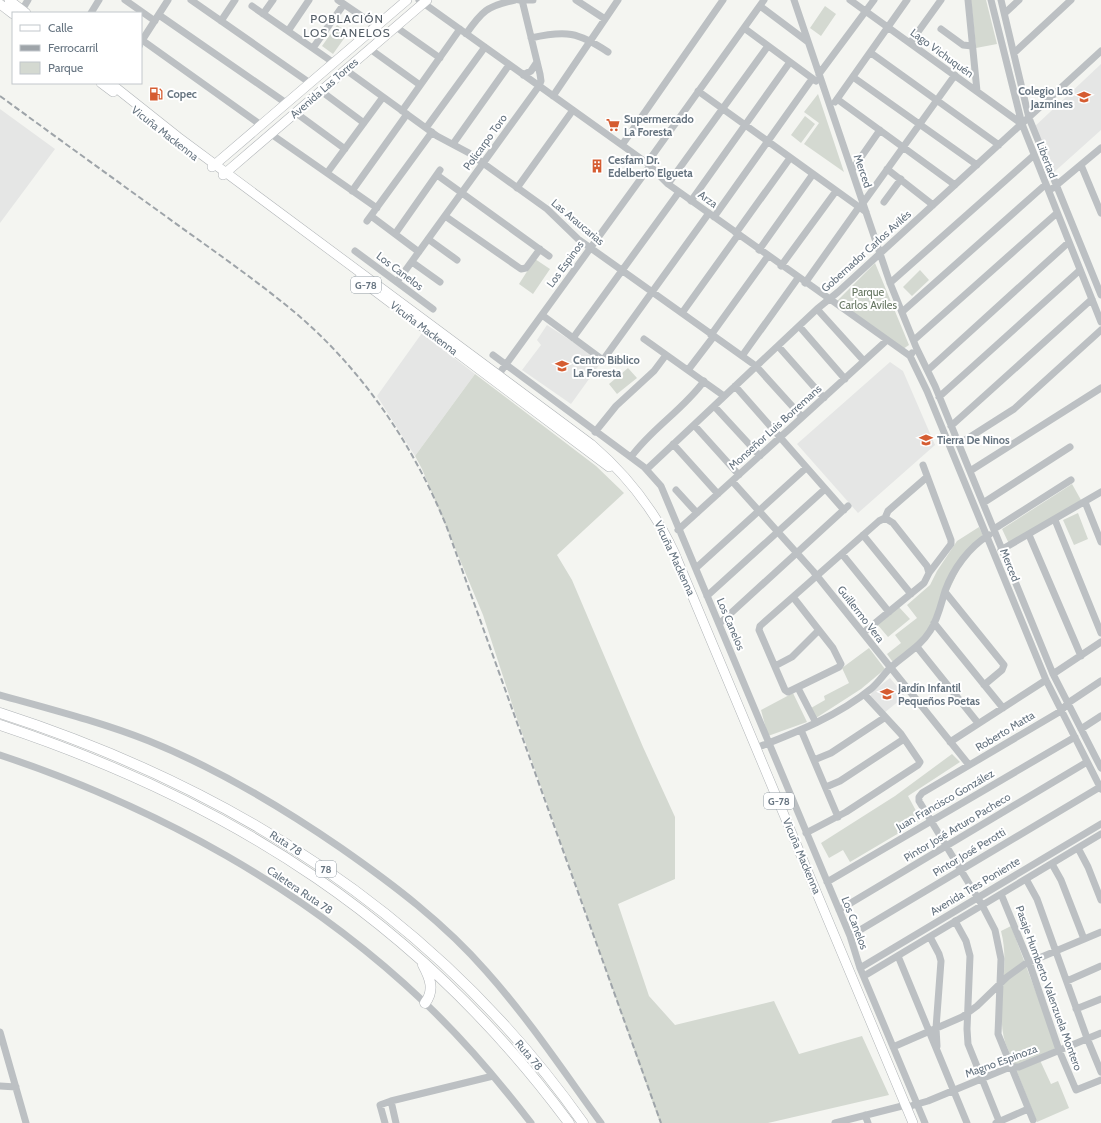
<svg xmlns="http://www.w3.org/2000/svg" width="1101" height="1123" viewBox="0 0 1101 1123" font-family="Cabin,sans-serif">
<style>
.built{fill:#e5e6e5}
.green{fill:#d4d9d1}
.lines{fill:none;stroke-linecap:round;stroke-linejoin:round}
.stream{stroke:#b7c1c6;stroke-width:2}
.major-casing{stroke:#b0b4b7;stroke-width:10}
.highway-casing{stroke:#afb3b6;stroke-width:11}
.minor{stroke:#bcc0c3;stroke-width:7}
.major{stroke:#fff;stroke-width:9}
.highway{stroke:#fff;stroke-width:10}
.rail{stroke:#9ea4a9;stroke-width:2;stroke-dasharray:6 3;stroke-linecap:butt}
.labels{text-anchor:middle;stroke-width:4;stroke-linejoin:round;paint-order:stroke}
.shield{fill:#fff;stroke:#949ea6;stroke-width:1}
.shield-label{font-size:10px;font-weight:bold;fill:#667480}
.street-label{font-size:11px;fill:#667480;stroke:#fff}
.poi-label{font-size:11px;font-weight:bold;fill:#667480;stroke:#fff;text-anchor:start}
.park-label{font-size:11px;fill:#687864;stroke:#fff}
.neighbourhood-label{font-size:12px;letter-spacing:1px;fill:#535d66;stroke:#fff}
</style>
<rect width="100%" height="100%" fill="#f4f5f1"/>
<path class="built" d="M1101,64V130L1052,174L1032,129Z
M0,109L55,149L0,223Z
M547,325L602,361L571,404L522,370L541,345L537,340Z
M422,333L475,374L415,456L377,396Z
M890,362L903,371L935,445L858,513L797,444Z
M890,678L905,696L884,713L870,697L872,692Z"/>
<path class="green" d="M971,0H986L997,44L976,48Z
M825,6L836,14L821,36L810,28Z
M337,25L348,33L333,54L322,46Z
M818,94L844,172L804,144L819,123L804,112Z
M805,116L815,124L801,143L791,135Z
M535,259L550,269L533,294L519,284Z
M875,263L909,345L903,349L837,301Z
M920,270L929,280L912,296L903,287Z
M628,368L637,378L617,394L609,384Z
M475,374L596,466L624,493L557,555L572,580L643,747L675,817V879L618,904L649,996L675,1025L774,1001L799,1054L862,1036L889,1095L768,1123H660L515,713L483,615L422,469L415,456Z
M1072,484L1081,500L1010,546L1002,529Z
M1078,513L1088,539L1074,545L1063,520Z
M979,527L983,535L969,549L935,619L924,637L895,662L892,661L887,654L901,643L895,635L917,618L907,605L930,585L937,571L957,541Z
M898,606L910,619L888,637L877,624Z
M869,648L885,669L861,689L816,718L811,708L825,700L824,696L849,683L842,668Z
M793,693L807,722L768,736L761,710Z
M952,754L960,762L908,796L921,820L850,862L843,850L829,858L821,843L895,796Z
M1011,926L1057,1048L1038,1056L1051,1084L1058,1081L1069,1108L1037,1122L1005,1042C995,1007 1011,968 1001,931Z"/>
<g class="lines">
<path class="stream" d="M141,48L142,46"/>
<g class="major-casing">
<path id="major" d="M9,0L26,13
M0,4L13,14
M101,83L113,92
M110,83L178,137L591,444C627,475 654,509 674,552L913,1123
M212,167L407,0
M223,175L427,0
M359,279L609,467"/>
</g>
<g class="highway-casing">
<path id="highway" d="M0,713C235,789 439,919 583,1123
M0,725C234,803 421,923 569,1123
M423,965C430,978 435,990 425,1003"/>
</g>
<path class="minor" d="M125,0L155,21
M191,0L310,83
M338,0L376,26
M419,0L647,163L668,184L910,356
M519,0H533
M576,0L605,19
M794,0L890,283L916,347L935,386L1053,674L1101,768
M850,0L1022,124
M968,0L977,91
M991,0L1022,124L1101,322
M1001,0L1029,118L1101,295
M252,6L334,63
M760,6L808,42
M22,10L28,0
M91,13L99,0
M1005,13L1019,0
M263,14L273,0
M159,15L286,103
M221,21L235,0
M396,27L440,58
M744,28L816,81
M941,29L963,45L972,46
M288,31L309,0
M466,34C482,11 487,6 515,0
M531,38C566,30 578,32 608,52
M142,40L261,125
M141,42L168,0
M910,43L941,0
M313,48L344,4
M370,49L420,85
M871,53L999,145
M1014,53L1071,0
M346,70L437,136L469,153L547,209L578,239L756,366L802,417
M819,74L874,0
M523,75L531,71L537,62
M853,77L977,165
M321,91L364,123
M698,91L866,212
M553,96L618,0
M837,99L955,185
M835,102L907,0
M402,111L460,29
M296,113L345,149
M426,128L485,47
M271,134L377,208
M453,144L509,65
M622,145L723,0
M647,163L764,0
M1081,165L1101,213
M887,169L933,205
M852,170L880,130
M327,173L383,97
M437,175L549,256
M668,184L768,46
M517,188L573,110
M1053,188L1101,148
M352,191L407,114
M691,201L790,62
M884,202L901,179
M863,203L955,75
M371,216L419,252
M445,216L521,269L526,268L540,249
M714,217L812,79
M367,221L432,132
M736,233L790,158
M395,234L440,170
M428,239L457,260
M759,250L813,174
M355,251L433,309
M412,262L440,282
M781,266L836,191
M397,282L539,86L541,81L540,74L522,0
M805,283L859,207
M890,283L1033,156
M817,309L864,361
M902,312L1045,185
M682,313L738,235
M542,315L603,360L709,213
M799,326L845,379
M711,335L768,256
M573,338L679,192
M644,339L724,396
M914,340L1057,213
M778,346L824,398
M912,353L910,356L927,391L1046,680L1101,789
M493,355L644,467L661,486L850,936L860,968L925,1123
M742,356L798,278
M688,370L714,336
M928,370L1069,242
M496,378L650,166
M735,386L844,510
M939,397L1080,270
M714,406L760,456
M694,425L739,475
M951,426L1092,299
M595,432L616,406L654,371L666,355
M673,444L718,494
M959,444L1014,409L1101,330
M631,457C652,428 683,410 704,381
M647,469L817,309L838,292L1101,51
M970,471L1101,388
M732,481L813,571L969,765
M676,490L697,513
M1085,502L1101,542
M983,503L1070,447
M885,518L893,523L927,566L929,573
M885,518L888,511L927,477
M1055,520L1101,633
M994,529L1071,480
M678,530L886,341
M863,535L911,594
M1029,535L1081,656
M1001,550L1101,492
M842,554L889,612
M696,568L806,468
M945,592L1004,665L1002,670L984,685
M707,596L825,489
M793,597L833,648L841,664L839,667L788,692L785,690L759,630L760,626L879,521L885,518
M934,623L1003,708
M719,624L848,506
M863,633L924,583L929,573L951,544V540L923,465
M917,647L978,723
M775,666L792,657L819,630
M1053,674L1101,642
M798,688L816,723
M0,695C50,709 101,722 149,741C218,769 280,806 341,848C394,885 444,923 486,971C528,1018 564,1072 601,1123
M1081,729L1101,716
M801,730L838,817
M950,742L1046,680
M756,748C797,732 838,716 872,688C879,682 884,674 890,668C904,655 920,647 930,631C938,619 941,604 945,591C953,569 969,547 989,535
M0,755C156,807 304,888 424,1002C463,1039 498,1080 531,1123
M814,760L831,753L884,718
M826,787L840,781L904,739
M806,833L846,812L918,765L920,762L901,734L864,694
M1078,848L1088,867L1101,900
M1052,864L1061,880L1084,939
M1026,879L1037,899L1087,1038L1101,1072
M827,882L1075,737
M1001,894L1029,962L1059,1050L1076,1090L1101,1080
M839,910L1087,762
M955,921L966,941L970,956L967,1029L968,1044L999,1121
M850,936L1100,787
M930,937L939,954L941,961L936,1028L937,1046
M898,956L967,1123
M860,968L1101,824
M864,976L1101,834
M1067,981L1101,966
M1076,1009L1101,999
M0,1032L26,1123
M893,1047L962,1017L977,1006L1007,977L1025,964L1101,932
M0,1086L16,1087
M907,1107L928,1101L1010,1067H1019L1101,1033
M865,1115L868,1123
M1033,1120L998,1034L1001,959L995,930L982,905L919,801V797L922,793L1061,711L1068,703L1101,681
M385,1123L380,1105L391,1101
M396,1123L391,1101L493,1076
M835,1123L906,1105
M996,1123L1028,1109"/>
<use href="#major" class="major"/>
<use href="#highway" class="highway"/>
<path class="rail" d="M0,96C60,140 121,184 182,228C221,256 261,284 298,315C364,372 413,445 446,525L661,1123"/>
</g>
<defs>
<g id="fuel-bare" transform="scale(1.08)"><path d="M-5.5-6h7V0h2V4h1.3V-2.5L3-4.5l.8-.8L6-3V5H2.5V1h-1V6h-7ZM-4.2-4.7v3.2H.2V-4.7Z" fill="#d55c31" stroke="#fff" stroke-width="2.5" paint-order="stroke"/></g>
<g id="school-bare" transform="scale(1.08)"><path d="M0-5L7-2L0 1L-7-2ZM-4 1L0 2.5L4 1V4Q0 6-4 4Z" fill="#d55c31" stroke="#fff" stroke-width="2.5" paint-order="stroke"/></g>
<g id="supermarket-bare" transform="scale(1.08)"><path d="M-6-5.5h2.5l.6 2H6L4.5 2H-2.5L-4.4-4H-6ZM-1.5 3.2a1.3 1.3 0 1 0 .1 0ZM3 3.2a1.3 1.3 0 1 0 .1 0Z" fill="#d55c31" stroke="#fff" stroke-width="2.5" paint-order="stroke"/></g>
<g id="building-bare" transform="scale(1.08)"><path d="M-4-6H4V6H1V3H-1V6H-4ZM-2.5-4.3h1.7v1.8h-1.7ZM.8-4.3h1.7v1.8H.8ZM-2.5-1h1.7V.8h-1.7ZM.8-1h1.7V.8H.8Z" fill="#d55c31" stroke="#fff" stroke-width="2.5" paint-order="stroke"/></g>
</defs>
<g fill-rule="evenodd">
<use href="#fuel-bare" x="156" y="94"/>
<use href="#school-bare" x="1084" y="97"/>
<use href="#supermarket-bare" x="613" y="125"/>
<use href="#building-bare" x="597" y="166"/>
<use href="#school-bare" x="562" y="366"/>
<use href="#school-bare" x="926" y="440"/>
<use href="#school-bare" x="887" y="694"/>
</g>
<g class="labels">
<g class="shield">
<rect x="351" y="277" width="30" height="16" rx="3"/>
<rect x="764" y="793" width="30" height="16" rx="3"/>
<rect x="316" y="861" width="20" height="16" rx="3"/>
</g>
<g class="shield-label">
<text x="366" y="289">G-78</text>
<text x="779" y="805">G-78</text>
<text x="326" y="873">78</text>
</g>
<g class="street-label">
<text transform="translate(942 53) rotate(36)" y="4">Lago Vichuquén</text>
<text transform="translate(324 88) rotate(-41)" y="4">Avenida Las Torres</text>
<text transform="translate(165 133) rotate(38)" y="4">Vicuña Mackenna</text>
<text transform="translate(485 142) rotate(-54)" y="4">Policarpo Toro</text>
<text transform="translate(1047 160) rotate(69)" y="4">Libertad</text>
<text transform="translate(863 171) rotate(71)" y="4">Merced</text>
<text transform="translate(708 199) rotate(36)" y="4">Arza</text>
<text transform="translate(578 222) rotate(40)" y="4">Las Araucarias</text>
<text transform="translate(866 251) rotate(-42)" y="4">Gobernador Carlos Avilés</text>
<text transform="translate(565 264) rotate(-54)" y="4">Los Espinos</text>
<text transform="translate(400 271) rotate(37)" y="4">Los Canelos</text>
<text transform="translate(424 328) rotate(37)" y="4">Vicuña Mackenna</text>
<text transform="translate(775 427) rotate(-42)" y="4">Monseñor Luis Borremans</text>
<text transform="translate(675 558) rotate(65)" y="4">Vicuña Mackenna</text>
<text transform="translate(1010 565) rotate(68)" y="4">Merced</text>
<text transform="translate(861 614) rotate(52)" y="4">Guillermo Vera</text>
<text transform="translate(731 624) rotate(67)" y="4">Los Canelos</text>
<text transform="translate(1005 731) rotate(-31)" y="4">Roberto Matta</text>
<text transform="translate(945 800) rotate(-30)" y="4">Juan Francisco González</text>
<text transform="translate(957 827) rotate(-31)" y="4">Pintor José Arturo Pacheco</text>
<text transform="translate(286 843) rotate(32)" y="4">Ruta 78</text>
<text transform="translate(969 852) rotate(-31)" y="4">Pintor José Perotti</text>
<text transform="translate(802 856) rotate(67)" y="4">Vicuña Mackenna</text>
<text transform="translate(975 886) rotate(-31)" y="4">Avenida Tres Poniente</text>
<text transform="translate(300 890) rotate(34)" y="4">Caletera Ruta 78</text>
<text transform="translate(855 923) rotate(69)" y="4">Los Canelos</text>
<text transform="translate(1049 988) rotate(70)" y="4">Pasaje Humberto Valenzuela Montero</text>
<text transform="translate(529 1055) rotate(50)" y="4">Ruta 78</text>
<text transform="translate(1001 1061) rotate(-20)" y="4">Magno Espinoza</text>
</g>
<g class="poi-label">
<text x="1073" y="95" text-anchor="end">Colegio Los<tspan x="1073" dy="13">Jazmines</tspan></text>
<text x="167" y="98">Copec</text>
<text x="624" y="123">Supermercado<tspan x="624" dy="13">La Foresta</tspan></text>
<text x="608" y="164">Cesfam Dr.<tspan x="608" dy="13">Edelberto Elgueta</tspan></text>
<text x="573" y="364">Centro Biblico<tspan x="573" dy="13">La Foresta</tspan></text>
<text x="937" y="444">Tierra De Ninos</text>
<text x="898" y="692">Jardín Infantil<tspan x="898" dy="13">Pequeños Poetas</tspan></text>
</g>
<g class="park-label">
<text x="868" y="296">Parque<tspan x="868" dy="13">Carlos Aviles</tspan></text>
</g>
<g class="neighbourhood-label">
<text x="347" y="23">POBLACIÓN<tspan x="347" dy="14">LOS CANELOS</tspan></text>
</g>
</g>
<rect x="12" y="12" width="130" height="72" fill="#ffffff" stroke="#c2c7cc"/>
<rect x="20" y="25" width="20" height="6" fill="#ffffff" stroke="#c2c7cc"/>
<text x="48" y="32" font-size="12" fill="#667480">Calle</text>
<rect x="20" y="45" width="20" height="6" fill="#9ea4a9" stroke="#c2c7cc"/>
<text x="48" y="52" font-size="12" fill="#667480">Ferrocarril</text>
<rect x="20" y="62" width="20" height="12" fill="#d4d9d1" stroke="#c2c7cc"/>
<text x="48" y="72" font-size="12" fill="#667480">Parque</text>
</svg>
